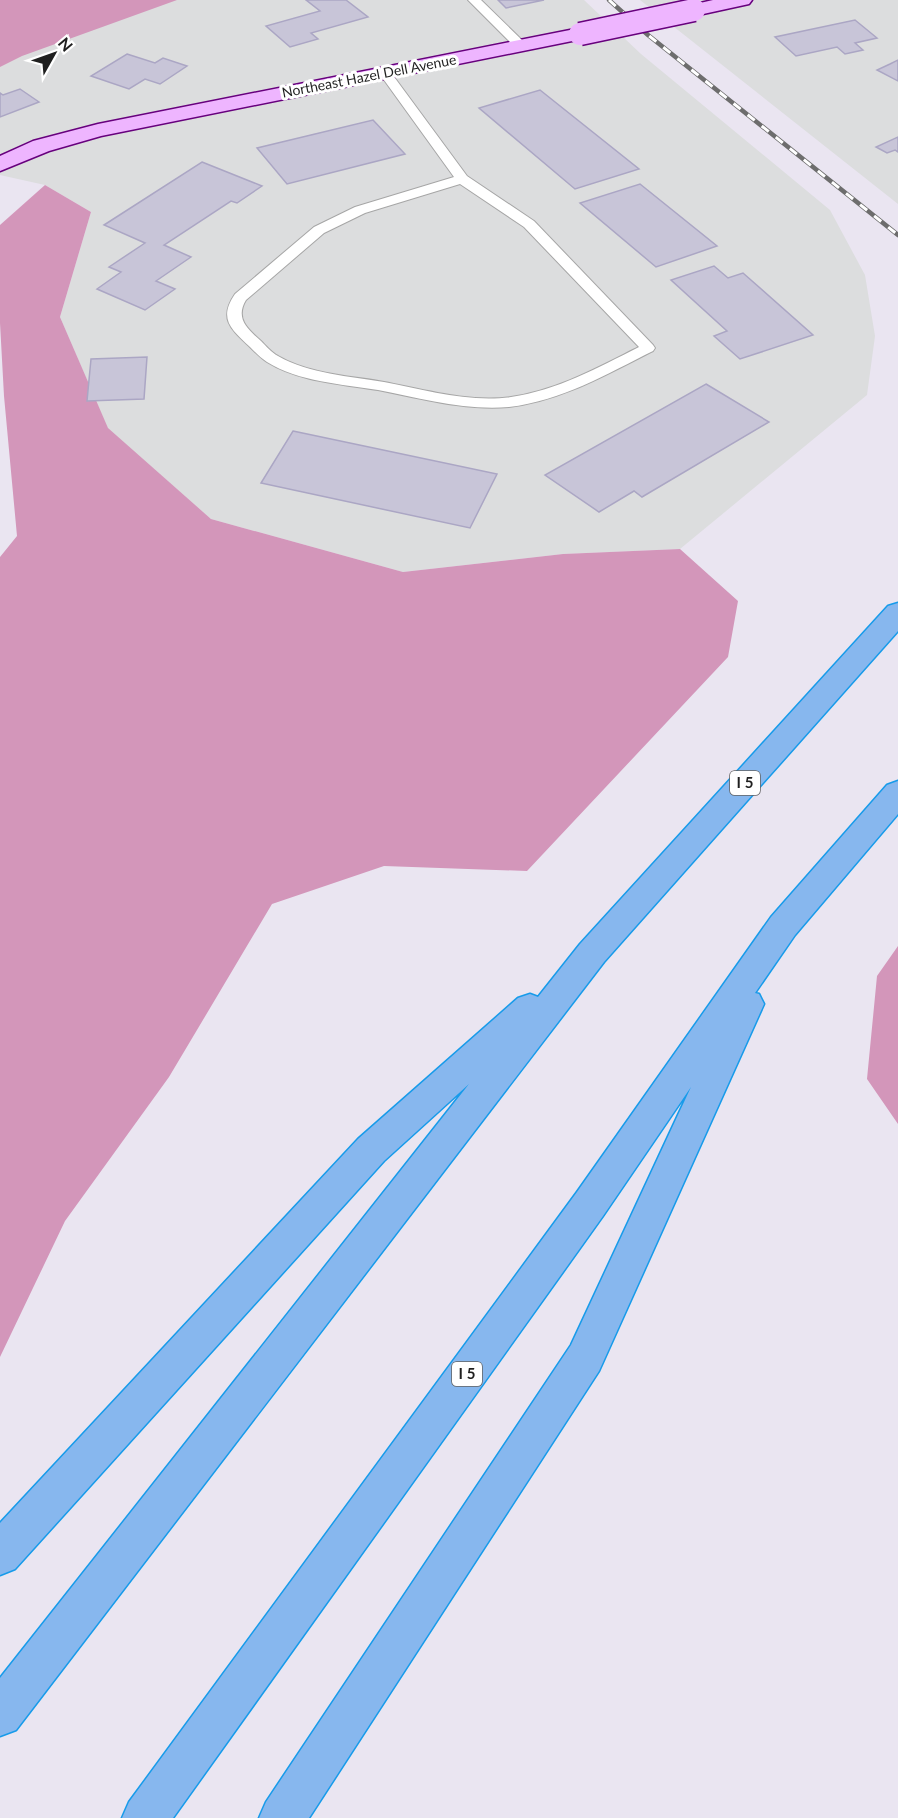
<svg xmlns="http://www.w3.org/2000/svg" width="898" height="1818" viewBox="0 0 898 1818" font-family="Lato,sans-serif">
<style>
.residential{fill:#dcddde}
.forest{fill:#d396ba}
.building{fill:#c8c5d8;stroke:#aba6c4;stroke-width:1.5}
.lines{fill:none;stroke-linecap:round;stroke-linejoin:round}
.lane-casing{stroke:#a6a6a6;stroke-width:2}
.secondary-casing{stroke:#67007d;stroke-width:3}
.highway-casing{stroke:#179bea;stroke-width:3}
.lane{fill:#fff;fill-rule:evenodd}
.secondary{fill:#eeb5ff;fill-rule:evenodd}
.highway{fill:#87b7ee;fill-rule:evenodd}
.rail-casing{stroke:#6d6d6d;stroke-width:4.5}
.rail{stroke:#fff;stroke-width:3;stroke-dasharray:9;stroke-linecap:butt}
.secondary-bridge-casing{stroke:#67007d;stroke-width:25;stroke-linecap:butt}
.secondary-bridge{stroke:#eeb5ff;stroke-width:22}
.labels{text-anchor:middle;stroke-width:6;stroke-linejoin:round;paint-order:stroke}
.far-street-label{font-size:14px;fill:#1f1f1f;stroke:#fff}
.shield{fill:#fff;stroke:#626262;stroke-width:1.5}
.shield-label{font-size:15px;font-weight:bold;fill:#1f1f1f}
</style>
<rect width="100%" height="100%" fill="#eae5f1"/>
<path class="residential" d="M0,0H584L641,54L830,210L865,275L875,336L867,395L680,549L563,554L403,572L211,519L108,429L60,317L91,212L45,185L0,175Z
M640,0H898V204Z"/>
<path class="forest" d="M0,0H177L22,56L0,67Z
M45,185L91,212L60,317L108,428L211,519L403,572L563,554L680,549L738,601L728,657L527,871L384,866L272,904L169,1077L65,1221L0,1357V557L17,536L4,396L0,323V225Z
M898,946V1124L867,1079L877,976Z"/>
<path class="building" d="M306,0H346L368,17L311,33L318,39L290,47L266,26L320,11Z
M498,0H544L506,8Z
M855,20L877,38L855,43L863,50L845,54L837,47L796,56L775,37Z
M127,54L155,63L163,58L187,66L160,84L145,79L129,89L91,76Z
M898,60V81L877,70L890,64Z
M20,89L39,102L0,117V93L3,95Z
M540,90L639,169L575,189L479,108Z
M373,120L405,154L287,184L257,148Z
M898,137V152L895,150L887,153L876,147Z
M202,162L262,186L237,203L231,201L164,245L191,257L156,281L175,289L145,310L97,289L121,272L109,267L145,243L104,225Z
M640,184L717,246L656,267L580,203Z
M714,266L728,278L743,273L813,335L740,359L714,336L727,331L671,280Z
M147,357L144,399L87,401L91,359Z
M706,384L769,422L642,497L634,491L599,512L545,475Z
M293,431L497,474L470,528L261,483Z"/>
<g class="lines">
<g class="lane-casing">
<path id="lane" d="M468,0H481L525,43V49H517Z
M385,69L389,70L467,176L534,221L653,345L655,348L653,351C607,374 561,401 509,407C465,411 420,398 378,390C342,384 299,382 267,362C261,358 255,352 250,347C231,329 218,319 235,294L314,227L355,207L454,177L379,73ZM460,184L524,227L639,347C597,368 558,390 511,397C470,403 425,390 384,382C350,376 309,374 278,356C272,353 266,346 261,341C247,329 235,318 246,300L324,233L365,213Z"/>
</g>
<g class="secondary-casing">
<path id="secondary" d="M713,0H752L749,4L694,16L687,14L684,10L687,6Z
M580,28L587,30L590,34L587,38L101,136L49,151L0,171V156L33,141L98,124Z"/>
</g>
<g class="highway-casing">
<path id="highway" d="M898,603V631L604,962L16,1730L0,1736V1678L469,1084L384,1161L15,1569L0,1575V1523L358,1139L518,998L530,994L538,997L580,944L888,606Z
M898,781V814L795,935L755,993L759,994L764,1004L599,1371L309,1818H259L266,1802L571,1345L691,1087L603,1216L173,1818H122L129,1802L577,1192L771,917L887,785Z"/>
</g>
<use href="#lane" class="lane"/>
<use href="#secondary" class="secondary"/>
<use href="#highway" class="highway"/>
<g class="rail-casing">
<path id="rail" d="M609,0L648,35L898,235"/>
</g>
<use href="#rail" class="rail"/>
<g class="secondary-bridge-casing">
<path id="secondary-bridge" d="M580,34L694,10"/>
</g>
<use href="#secondary-bridge" class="secondary-bridge"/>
</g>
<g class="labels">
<g class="far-street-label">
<text transform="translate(369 76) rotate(-11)" y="5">Northeast Hazel Dell Avenue</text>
</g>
<g class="shield">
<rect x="730" y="771" width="30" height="24" rx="4.5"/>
<rect x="452" y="1362" width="30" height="24" rx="4.5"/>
</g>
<g class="shield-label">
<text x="745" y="788">I 5</text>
<text x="467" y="1379">I 5</text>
</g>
</g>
<g transform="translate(54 54) rotate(50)" stroke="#ffffff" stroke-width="4.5" paint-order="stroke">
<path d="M0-4.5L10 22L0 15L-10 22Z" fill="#1f1f1f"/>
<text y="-9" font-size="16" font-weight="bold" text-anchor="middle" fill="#1f1f1f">N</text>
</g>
</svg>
